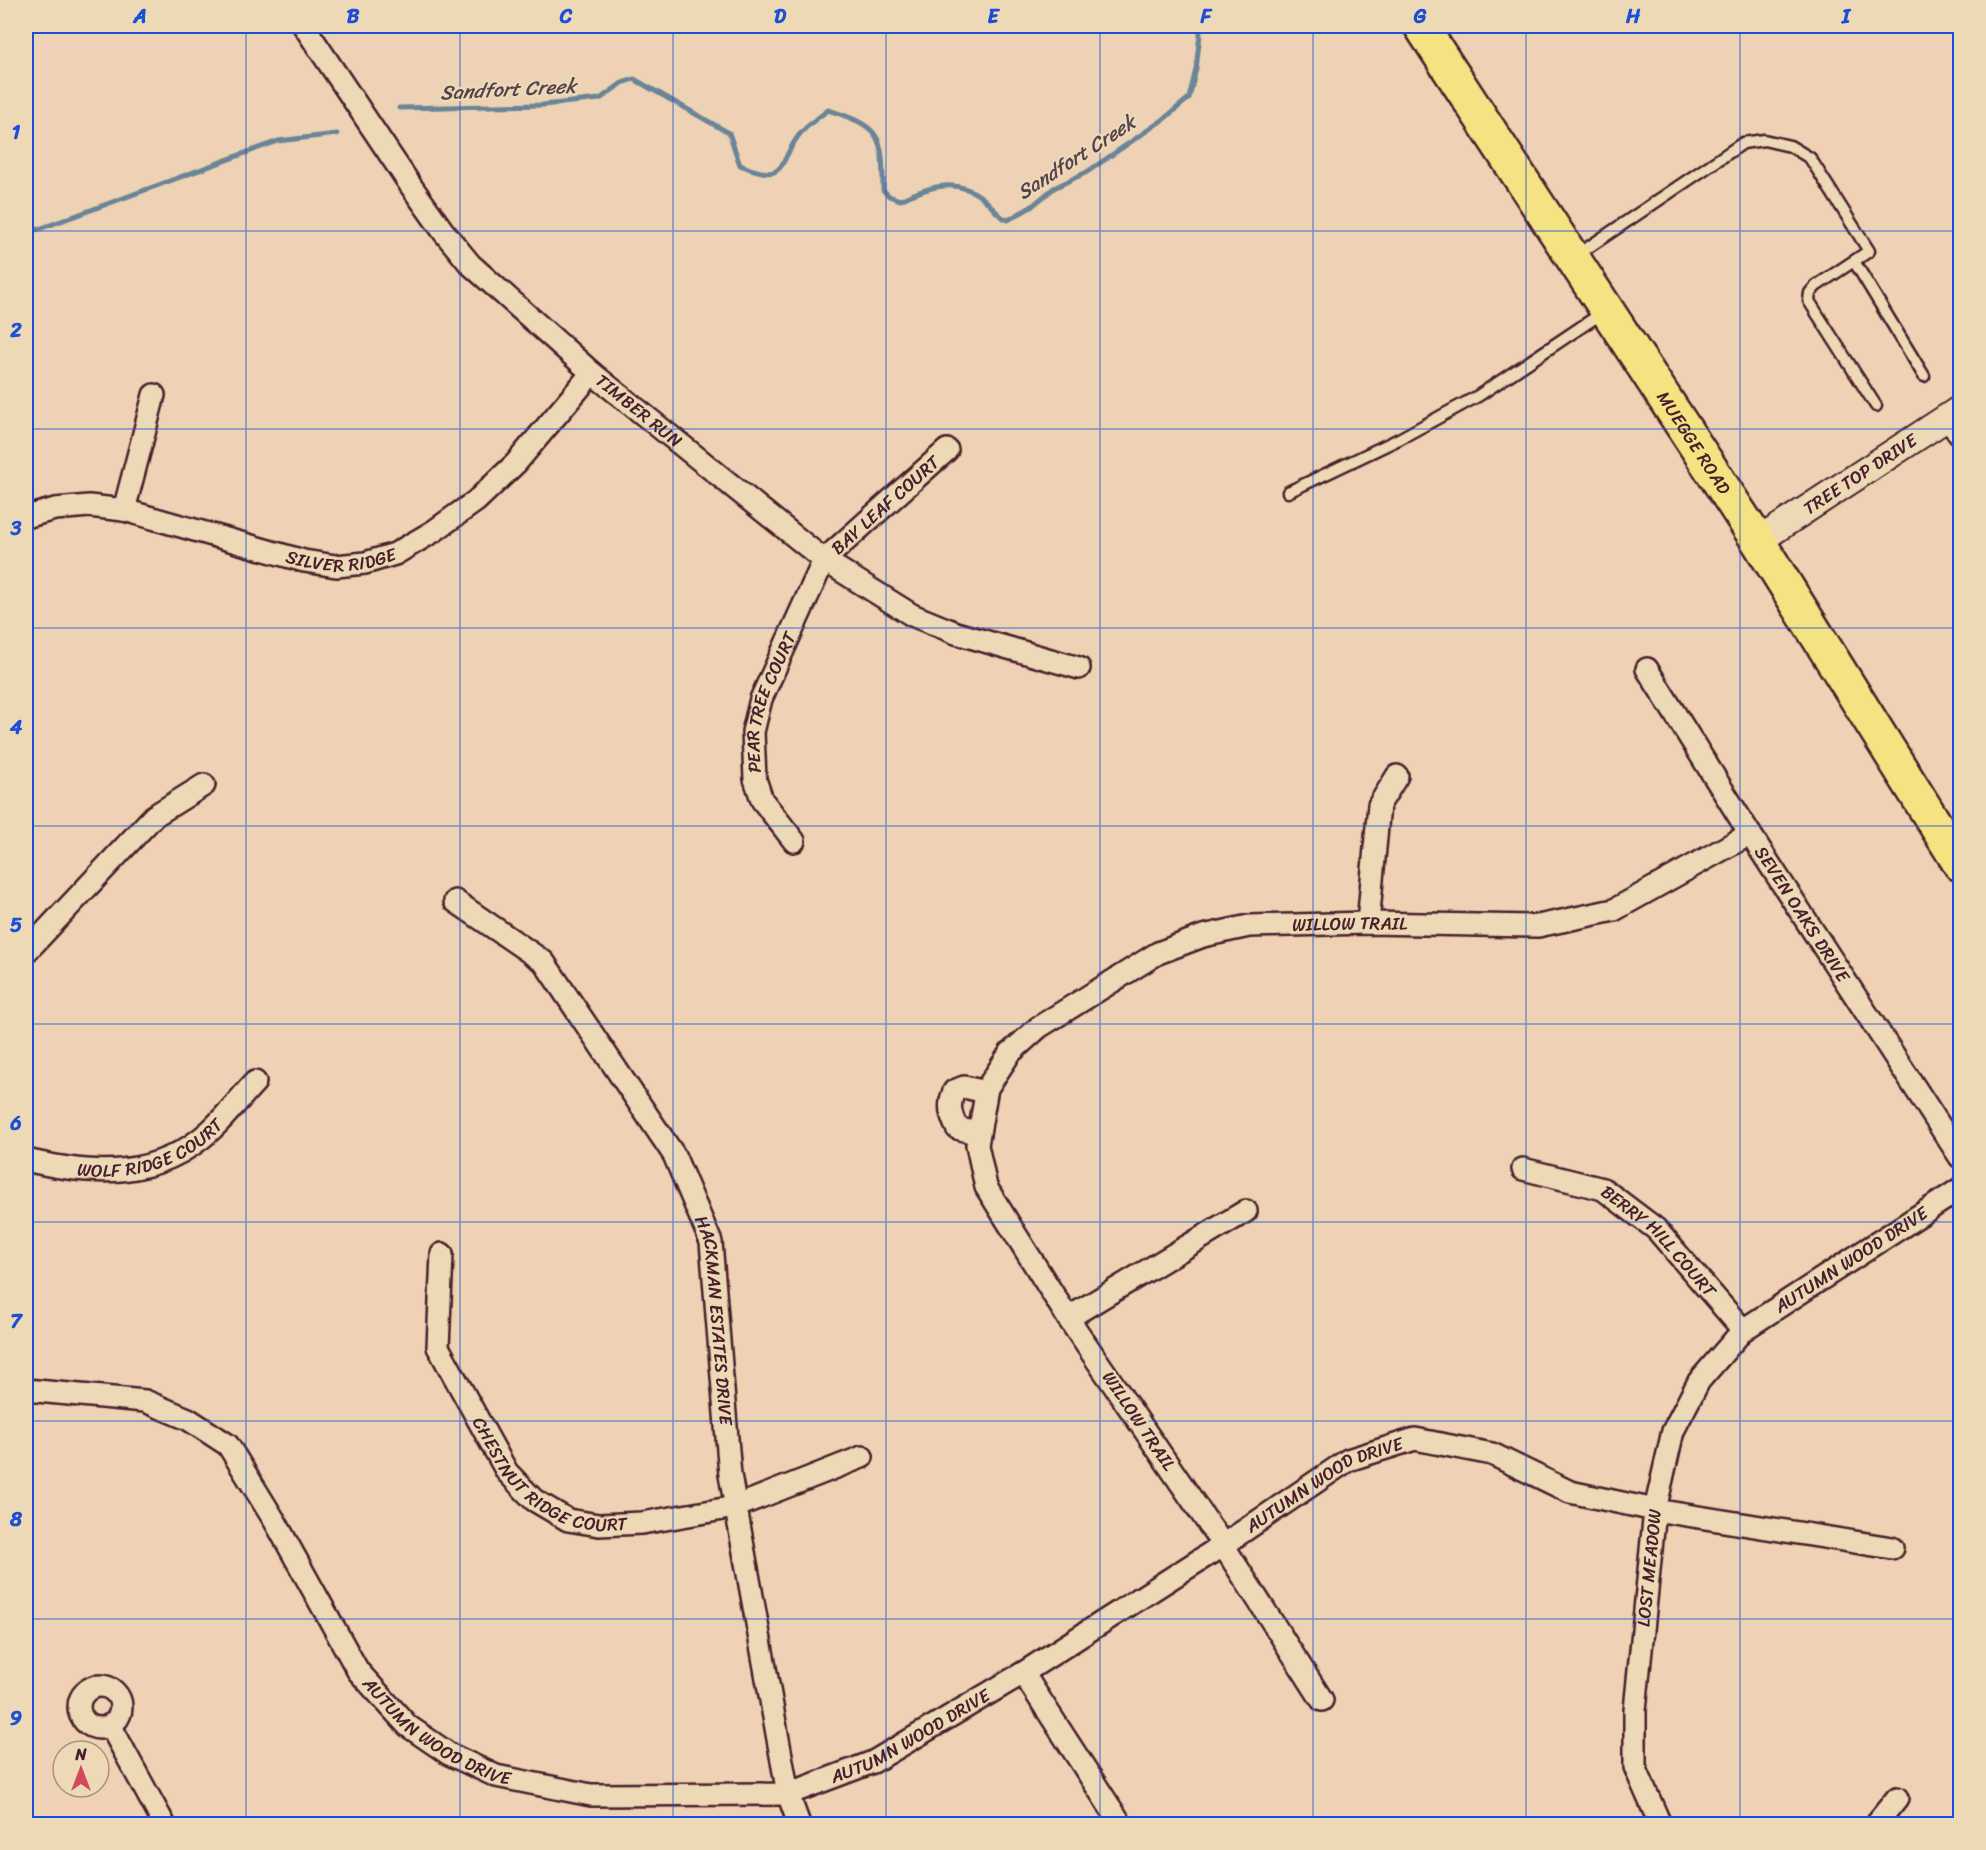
<svg xmlns="http://www.w3.org/2000/svg" width="1986" height="1850" viewBox="0 0 1986 1850" font-family="Sriracha,sans-serif">
<style>
.lines{fill:none;stroke-linecap:round;stroke-linejoin:round}
.stream{stroke:#6a8498;stroke-width:5}
.service-casing{stroke:#4a1f2b;stroke-width:15}
.minor-casing{stroke:#4a1f2b;stroke-width:26}
.tertiary-casing{stroke:#4a1f2b;stroke-width:30}
.primary-casing{stroke:#4a1f2b;stroke-width:38}
.service{stroke:#ecdab7;stroke-width:10}
.minor{stroke:#ecdab7;stroke-width:21}
.tertiary{stroke:#ecdab7;stroke-width:26}
.primary{stroke:#f5e382;stroke-width:33}
.grid{fill:none;stroke:#1d4ed8;stroke-width:1.5;stroke-opacity:0.55}
.labels{text-anchor:middle;stroke-width:4.5;stroke-linejoin:round;paint-order:stroke}
.street-label{font-size:18px;fill:#4a1f2b;stroke:#ecdab7}
.water-label{font-size:20px;font-style:italic;fill:#55414f;stroke:#ecdab7}
.neatline{fill:none;stroke:#1d4ed8;stroke-width:2}
.grid-label{font-size:20px;text-anchor:middle;font-weight:bold;fill:#1d4ed8}
</style>
<rect width="100%" height="100%" fill="#edd3b3"/>
<filter id="ink" filterUnits="userSpaceOnUse"><feTurbulence type="fractalNoise" baseFrequency=".0167" numOctaves="2"/><feDisplacementMap in="SourceGraphic" scale="12" xChannelSelector="R" yChannelSelector="G"/><feConvolveMatrix kernelMatrix="1 2 1 2 8 2 1 2 1" color-interpolation-filters="sRGB"/></filter>
<g filter="url(#ink)">
<g class="lines">
<path class="stream" d="M399,108L543,105L600,99L622,83L634,79L729,133L740,165C788,185 777,164 799,135C807,125 818,118 828,110C882,127 883,136 883,190L889,196L900,200C930,186 959,176 987,202C995,209 997,216 1008,220L1031,207L1054,188L1087,172L1164,119L1189,98L1196,69L1200,34L1199,26
M26,232L42,228L278,141L337,134"/>
<g class="service-casing">
<path id="service" d="M1577,255L1743,143L1764,140L1790,146L1810,158L1869,251L1816,286L1810,293L1809,301L1876,406
M1854,261L1924,376
M1288,492L1399,439L1478,396L1605,311"/>
</g>
<g class="minor-casing">
<g id="minor">
<path id="s1" d="M304,26L411,186L443,231L470,264L592,373L824,560L912,615L956,633L1079,668"/>
<path d="M1947,418L1960,435"/>
<path d="M124,510L154,395"/>
<path id="s2" d="M26,517L55,509L89,506L124,510L304,561L336,566L365,563L395,554L434,531L476,501L516,463L592,373"/>
<path id="s3" d="M1647,669L1750,834L1960,1157"/>
<path id="s4" d="M794,841L762,800L755,779L753,732L761,699L824,560L947,450"/>
<path id="s5" d="M455,901L544,962L674,1155L711,1242L730,1475L788,1794L799,1824"/>
<path d="M1368,923L1379,805L1397,776"/>
<path d="M26,952L154,816L204,785"/>
<path d="M979,1134L957,1128C950,1114 948,1105 954,1091L964,1087L986,1092"/>
<path id="s6" d="M26,1160C93,1176 157,1180 211,1130C227,1115 240,1098 255,1082"/>
<path id="s7" d="M1523,1169L1603,1189L1656,1229L1743,1330"/>
<path id="s8" d="M442,1254L438,1347L507,1472L534,1500L568,1520L599,1525L642,1523L735,1507L862,1457"/>
<path d="M1068,1318L1246,1211"/>
<path id="s9" d="M26,1390L145,1401L188,1419L228,1445L276,1523L358,1671L408,1726L449,1754L496,1776L591,1795L788,1794L873,1762L1023,1673L1223,1545L1348,1460L1415,1439L1492,1454L1570,1492L1655,1510L1892,1548"/>
<path d="M1023,1673L1121,1824"/>
<circle cx="100" cy="1707" r="21"/>
<path id="s10" d="M1322,1700L1223,1545L1068,1318L986,1187L977,1145L987,1088L1010,1053L1039,1027L1158,953L1203,936L1249,926L1368,923L1538,926L1614,910L1750,834"/>
<path d="M110,1725L164,1824"/>
<path id="s11" d="M1660,1824L1635,1767V1710L1655,1510L1673,1431L1699,1381L1743,1330L1960,1189"/>
<path d="M1876,1824L1897,1798"/>
</g>
</g>
<g class="tertiary-casing">
<g id="tertiary">
<path id="s12" d="M1758,541L1960,409"/>
</g>
</g>
<g class="primary-casing">
<g id="primary">
<path id="s13" d="M1421,26L1758,541L1960,864"/>
</g>
</g>
<use href="#service" class="service"/>
<use href="#minor" class="minor"/>
<use href="#tertiary" class="tertiary"/>
<use href="#primary" class="primary"/>
</g>
</g>
<path class="grid" d="M246,26V1824M460,26V1824M673,26V1824M886,26V1824M1100,26V1824M1313,26V1824M1526,26V1824M1740,26V1824M26,231H1960M26,429H1960M26,628H1960M26,826H1960M26,1024H1960M26,1222H1960M26,1421H1960M26,1619H1960"/>
<g class="labels">
<g class="street-label">
<text dy="6" stroke="none"><textPath href="#s1" startOffset="514">TIMBER RUN</textPath></text>
<text dy="6" stroke="none"><textPath href="#s13" startOffset="498">MUEGGE ROAD</textPath></text>
<text dy="6" stroke="none"><textPath href="#s12" startOffset="122">TREE TOP DRIVE</textPath></text>
<text dy="6" stroke="none"><textPath href="#s4" startOffset="390">BAY LEAF COURT</textPath></text>
<text dy="6" stroke="none"><textPath href="#s2" startOffset="324">SILVER RIDGE</textPath></text>
<text dy="6" stroke="none"><textPath href="#s4" startOffset="154">PEAR TREE COURT</textPath></text>
<text dy="6" stroke="none"><textPath href="#s3" startOffset="290">SEVEN OAKS DRIVE</textPath></text>
<text dy="6" stroke="none"><textPath href="#s10" startOffset="1131">WILLOW TRAIL</textPath></text>
<text dy="6" stroke="none"><textPath href="#s6" startOffset="130">WOLF RIDGE COURT</textPath></text>
<text dy="6" stroke="none"><textPath href="#s7" startOffset="159">BERRY HILL COURT</textPath></text>
<text dy="6" stroke="none"><textPath href="#s11" startOffset="654">AUTUMN WOOD DRIVE</textPath></text>
<text dy="6" stroke="none"><textPath href="#s5" startOffset="513">HACKMAN ESTATES DRIVE</textPath></text>
<text transform="translate(1139 1421) rotate(56)" y="6">WILLOW TRAIL</text>
<text dy="6" stroke="none"><textPath href="#s8" startOffset="274">CHESTNUT RIDGE COURT</textPath></text>
<text dy="6" stroke="none"><textPath href="#s9" startOffset="1566">AUTUMN WOOD DRIVE</textPath></text>
<text dy="6" stroke="none"><textPath href="#s11" startOffset="262">LOST MEADOW</textPath></text>
<text dy="6" stroke="none"><textPath href="#s9" startOffset="576">AUTUMN WOOD DRIVE</textPath></text>
<text dy="6" stroke="none"><textPath href="#s9" startOffset="1080">AUTUMN WOOD DRIVE</textPath></text>
</g>
<g class="water-label">
<text transform="translate(508 89) rotate(-3)" y="7">Sandfort Creek</text>
<text transform="translate(1076 157) rotate(-33)" y="7">Sandfort Creek</text>
</g>
</g>
<rect width="1986" height="1850" fill="none" stroke="#ecdab7" stroke-width="66"/>
<g transform="translate(81 1769)"><circle r="28" fill="#ecdab7" stroke="#ab8f7f" stroke-width="1.5"/>
<path d="M0-4.5L10 22L0 15L-10 22Z" fill="#d1495b"/>
<text y="-9" font-size="16" font-weight="bold" text-anchor="middle" fill="#4a1f2b">N</text>
</g>
<rect x="33" y="33" width="1920" height="1784" class="neatline"/>
<g class="grid-label">
<text x="140" y="23">A</text>
<text x="353" y="23">B</text>
<text x="566" y="23">C</text>
<text x="780" y="23">D</text>
<text x="993" y="23">E</text>
<text x="1206" y="23">F</text>
<text x="1420" y="23">G</text>
<text x="1633" y="23">H</text>
<text x="1846" y="23">I</text>
<text x="16" y="139">1</text>
<text x="16" y="337">2</text>
<text x="16" y="535">3</text>
<text x="16" y="734">4</text>
<text x="16" y="932">5</text>
<text x="16" y="1130">6</text>
<text x="16" y="1328">7</text>
<text x="16" y="1526">8</text>
<text x="16" y="1725">9</text>
</g>
</svg>
